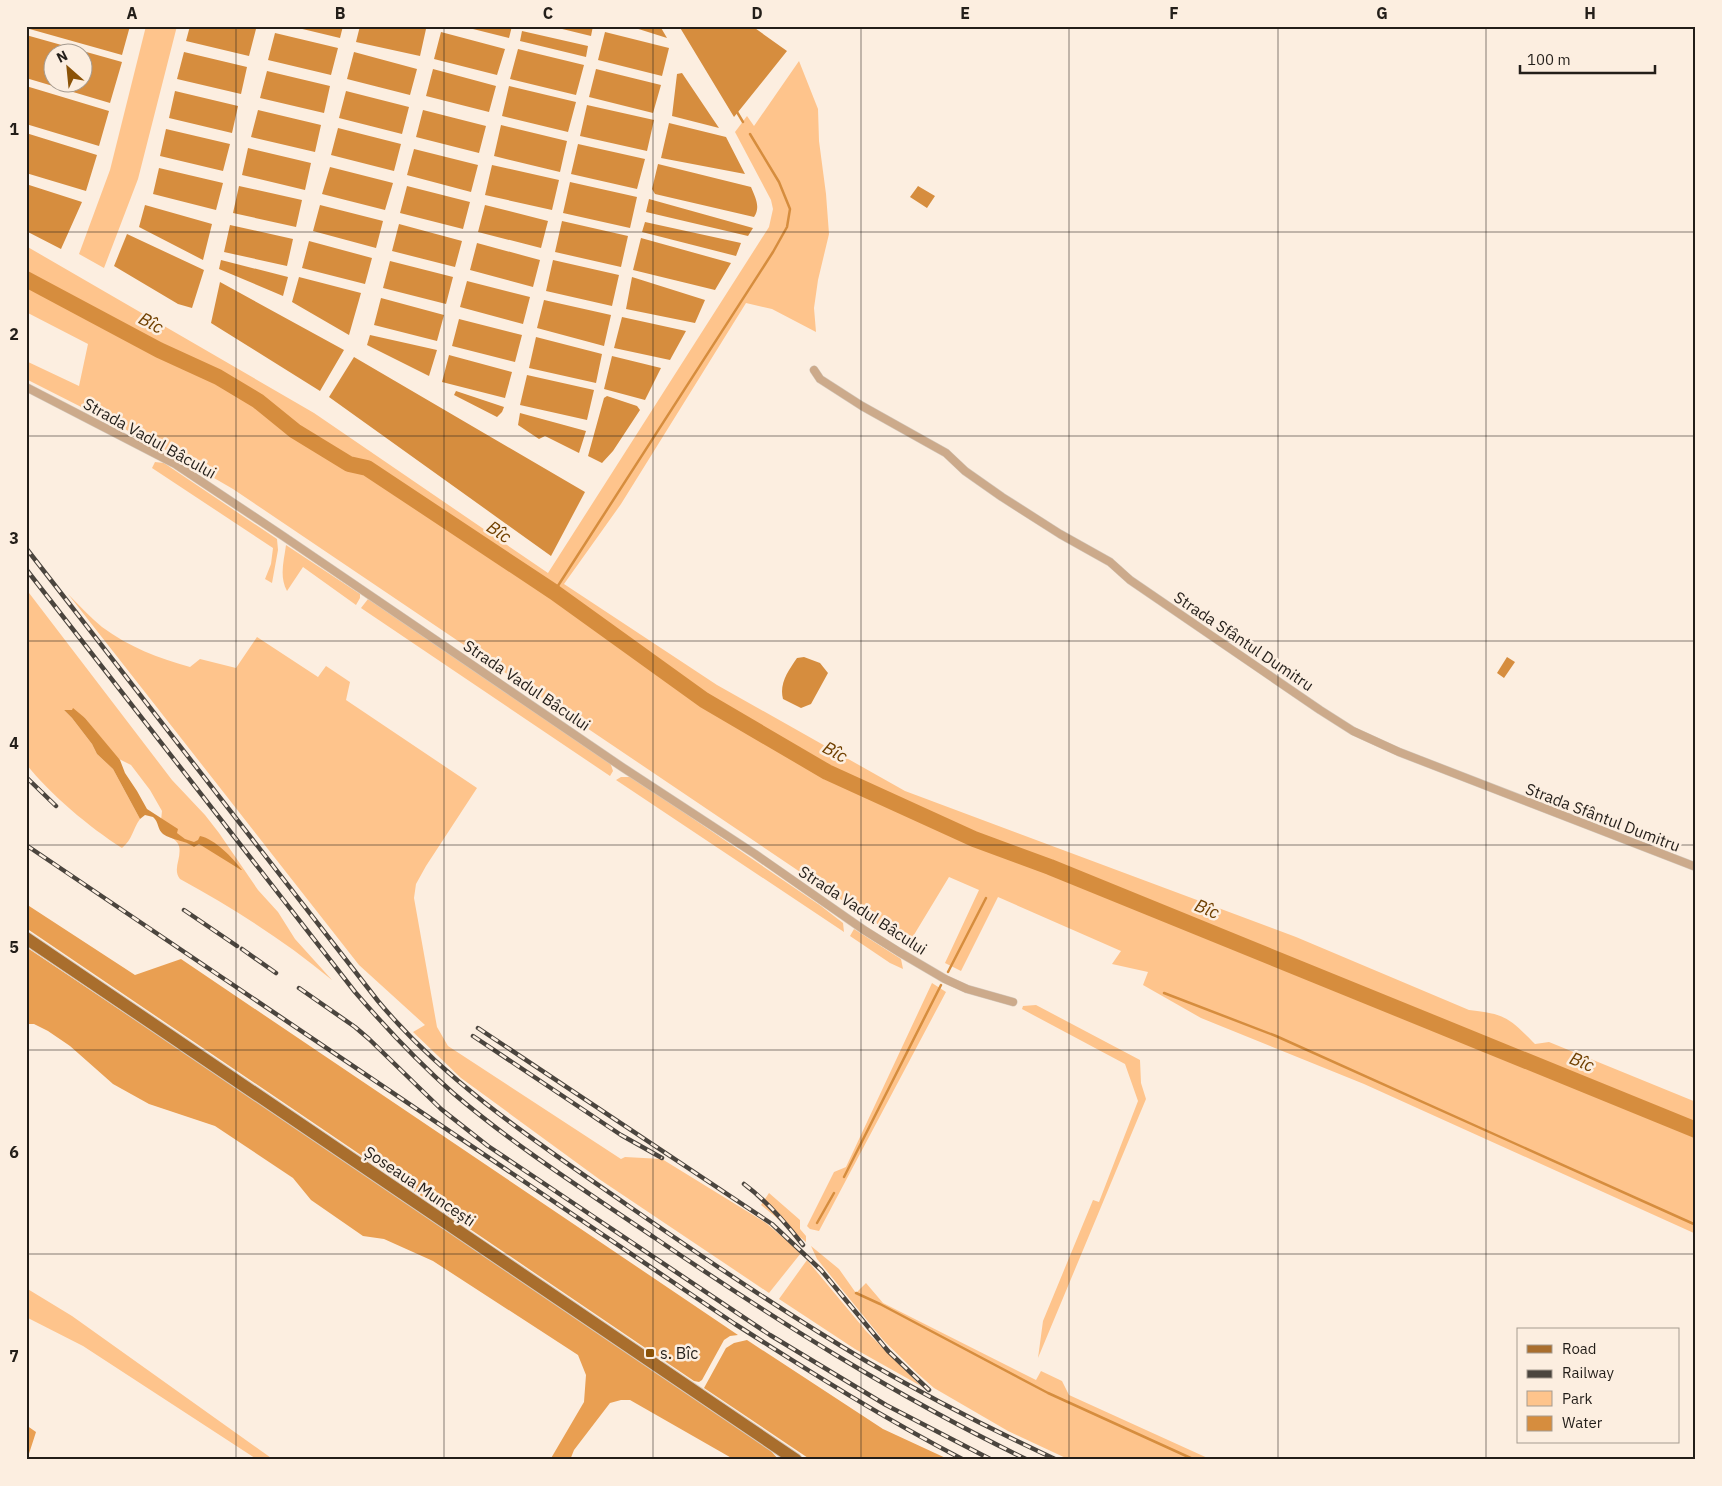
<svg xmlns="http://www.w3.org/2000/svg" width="1722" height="1486" viewBox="0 0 1722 1486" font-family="'IBM Plex Sans',sans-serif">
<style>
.green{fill:#fec48c}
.forest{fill:#e99f52}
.water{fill:#d68d3e;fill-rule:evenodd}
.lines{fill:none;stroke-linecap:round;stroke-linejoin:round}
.stream{stroke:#d68d3e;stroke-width:2.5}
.river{stroke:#d68d3e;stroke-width:16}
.minor-casing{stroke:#d5c9bc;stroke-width:9}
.primary-casing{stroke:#d5c9bc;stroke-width:14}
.minor{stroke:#ccaa8b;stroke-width:8}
.primary{stroke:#a96e2d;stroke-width:12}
.rail-casing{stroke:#4b453e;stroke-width:4.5}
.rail{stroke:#fceee0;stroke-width:2.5;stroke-dasharray:8;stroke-linecap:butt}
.grid{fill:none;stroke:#231e19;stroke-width:1;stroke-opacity:0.55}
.poi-dot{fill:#8b5308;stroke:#fceee0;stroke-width:2}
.labels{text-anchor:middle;stroke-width:5;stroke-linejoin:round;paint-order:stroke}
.street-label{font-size:16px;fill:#231e19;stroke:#fceee0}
.poi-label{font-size:16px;fill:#231e19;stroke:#fceee0;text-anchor:start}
.water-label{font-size:18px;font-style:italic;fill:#704000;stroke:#fceee0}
.neatline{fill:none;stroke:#231e19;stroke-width:2}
.grid-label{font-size:16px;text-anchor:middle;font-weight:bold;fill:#231e19}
</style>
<rect width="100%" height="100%" fill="#fceee0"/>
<path class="green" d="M146,26H177L138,179L104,268L79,254L110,170Z
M799,61L818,109L819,141L826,194L829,234L818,280L814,308L816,332L772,309L746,303L621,504L564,584L717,685L905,791L1296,937L1469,1010C1506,1014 1509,1018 1535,1044L1549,1042L1696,1102V1234L1364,1084L1201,1018L1143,985L1148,972L1112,964L1121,951L998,897L961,971L945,963L979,890L949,877L909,943L892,934L233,489L164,449L26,379V361L79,386L88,344L26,312V246L314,413L548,573L769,227L773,209L771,200L735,132L747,116L754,126Z
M155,462L164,463L277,539L278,550L272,583L265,579L271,564L273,548L152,468Z
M286,545L360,594V598L356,605L303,567L287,591C279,576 284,561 286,545Z
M26,589L172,780L205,815L219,833L258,890L278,912L295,939L332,980C285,941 233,908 180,879C172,869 182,858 179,846C176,837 166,837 160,830L162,811L150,790L131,765L117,758L85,718L72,710H64L72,718L92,744L97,754L113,769L140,819C132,830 133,839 122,848C89,827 51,795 26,764Z
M68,594C79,605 90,617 102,627C129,647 158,658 190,667L200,659L236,668L257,637L318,677L326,666L350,682L346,700L477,788L426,866L416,884L414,898L437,1027L448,1046L621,1159L625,1157L662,1159L766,1223L801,1253L769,1293L599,1179L461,1078L413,1032L425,1025L359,965Z
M368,599L610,762L613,771L610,776L361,608Z
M621,777H632L821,906L843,923L844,932L616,780Z
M854,929L901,959L903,969L890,963L850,936Z
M932,983L946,992L819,1231L810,1229L807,1226L834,1172L846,1167Z
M1036,1005L1140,1060L1141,1083L1146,1099L1038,1358L1043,1321L1093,1200L1099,1202L1138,1101L1125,1064L1022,1009L1023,1006Z
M769,1193L800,1220V1229L806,1236V1242L761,1205Z
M811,1246L839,1269L856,1293L866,1283L883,1303L1036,1380L1041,1371L1062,1381L1069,1395L1212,1460H1070L1008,1431L934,1388L917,1373L884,1341L817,1259Z
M807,1260L866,1331L921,1386L855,1349L779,1299Z
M26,1288L72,1316L274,1460H258L83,1346L26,1317Z"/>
<path class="forest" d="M26,904L135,975L181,959L738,1335L730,1336L724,1340L702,1380L699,1382L694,1381L26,928Z
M26,947L358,1169L770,1450L779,1460H735L630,1400H621L610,1403L574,1450L570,1460H550L584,1402L586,1375L578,1355L433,1261L384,1239L363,1236L311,1200L293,1178L215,1126L149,1104L113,1084L70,1046L48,1031L34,1024H26Z
M747,1340L883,1429L950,1460H811L704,1388L726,1348L734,1343Z
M26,1425L36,1432L27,1460H26Z"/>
<path class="water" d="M26,26H130L122,55L26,28Z
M190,26H243L256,29L249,56L186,41Z
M290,26H343L340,38Z
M360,26H412L426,29L420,56L356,42Z
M461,26H512L509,38Z
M550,26H593L591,36Z
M629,26H660L667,38Z
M679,26H752L787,51L734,117Z
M522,31L588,46L586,57L520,41Z
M441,32L505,49L497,75L434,59Z
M605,32L669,48L662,76L598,60Z
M275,33L338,48L331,75L268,60Z
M26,35L122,62L110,103L26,78ZM82,52V82H52V52Z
M518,49L584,65L576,95L510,79Z
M184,52L247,67L241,94L177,79Z
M354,52L417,69L410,95L347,79Z
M433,69L496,86L489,112L426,96Z
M596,69L661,85L653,113L589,97Z
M267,71L330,86L324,113L260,98Z
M682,73L719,128L672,116L677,74Z
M26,86L109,111L99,146L26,124Z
M509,86L576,102L568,132L502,116Z
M175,91L238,106L232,133L169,118Z
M346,91L409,107L402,134L339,118Z
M587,105L654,120L647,151L580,136Z
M258,110L321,125L315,152L251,137Z
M423,110L486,126L479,153L416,137Z
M669,123L726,137L745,174L661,158Z
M501,125L567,141L560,172L494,156Z
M338,128L401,144L394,171L331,155Z
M166,129L230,144L223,171L160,156Z
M26,133L97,155L86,191L26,173Z
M578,144L645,159L637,189L571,174Z
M248,148L311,163L305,190L242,175Z
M414,149L478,165L471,192L407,175Z
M658,164L751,187C755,197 761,207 754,217L655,194L652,189Z
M492,165L559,180L552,210L485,195Z
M330,167L393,183L385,210L322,194Z
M159,168L223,183L216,210L153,194Z
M570,182L637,197L630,228L563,213Z
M26,184L82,202L61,249L26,231Z
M239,186L302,200L296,227L233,213Z
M407,186L470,202L463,229L400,213Z
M918,186L935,196L927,208L910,197Z
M649,199L753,228L748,236L646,212Z
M145,205L212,224L203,260L139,227Z
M320,205L383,221L376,248L313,231Z
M485,205L548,221L541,248L478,232Z
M562,221L628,236L621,267L555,252Z
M645,222L741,243L736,256L642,232Z
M399,224L462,241L455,267L392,251Z
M230,225L293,239L287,266L224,252Z
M127,234L204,270L192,308L178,304L114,266Z
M641,238L731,263L715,290L633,270Z
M309,241L372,258L365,284L302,268Z
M477,243L540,260L533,287L470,270Z
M221,260L288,277L283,296L219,269Z
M553,260L619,275L612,306L546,291Z
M390,261L453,277L446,304L383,288Z
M299,277L361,293L349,335L292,302Z
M632,277L705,300L695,323L626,309Z
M467,281L530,297L523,324L460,307Z
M220,282L344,350L320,391L211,323Z
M381,298L444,315L437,341L374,325Z
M544,300L611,315L604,346L537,328Z
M622,317L686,331L670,360L614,348Z
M459,319L522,335L515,362L452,346Z
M370,335L437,350L429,376L367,345Z
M536,337L602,354L596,383L529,368Z
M449,355L512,372L505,398L442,382Z
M612,356L661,368L645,400L604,389Z
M354,357L585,492L551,556L329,397Z
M527,375L594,390L587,420L520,405Z
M456,391L504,407L502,412L497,417L454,395Z
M607,396L637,406L640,410L613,451L602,463L588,456L604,398Z
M520,413L586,431L579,453L545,436L539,439L518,425Z
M804,657L820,663L828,673L811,704L801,708L783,699C779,684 788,671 797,658Z
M1507,657L1515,662L1504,678L1497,673Z
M73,708L85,718L120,760L125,773L137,791L147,809L178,829L177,833L185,839L194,842L198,840L200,836C215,839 233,858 242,870H241L199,844L194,847C185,840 171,840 163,834C157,829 159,822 153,817L145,815L140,819L113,769L97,754L92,744L72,718L64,710H72Z"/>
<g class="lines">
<path class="stream" d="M737,112L743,122
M554,592L773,252L787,227L790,209L779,182L750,134
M948,972L986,898
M1164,993L1276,1036L1696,1225
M844,1177L941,985
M817,1223L834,1193
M856,1293L880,1304L1048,1393L1195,1460"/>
<path class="river" d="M26,279L159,350L218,377L258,401L295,431L349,464L367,468L554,592L704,700L827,772L974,839L1050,867L1696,1130"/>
<g class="minor-casing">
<path id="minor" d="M814,370L820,379L862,406L946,453L965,471L1002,497L1060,534L1110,562L1130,580L1320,710L1353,731L1399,752L1696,867
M26,387L175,464L283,536L622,767L755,854L864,930L899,952L945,979L967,989L1013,1002"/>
</g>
<g class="primary-casing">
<path id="primary" d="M26,938L796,1460"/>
</g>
<use href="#minor" class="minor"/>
<use href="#primary" class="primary"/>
<g class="rail-casing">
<path id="rail" d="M26,548L378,1001C448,1085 541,1145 630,1207C707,1260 785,1313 866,1361C928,1397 992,1430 1057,1460
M26,569L355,992C386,1028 418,1062 453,1093C516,1147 586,1191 655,1238C774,1319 897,1397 1028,1460
M26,777L56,806
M26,845L735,1324C810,1372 885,1419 964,1460
M184,910L237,946
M242,949L276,973
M299,988L355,1027L369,1039L441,1109L488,1146L770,1335L886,1405L992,1460
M478,1028L772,1224L821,1270L888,1351L929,1390
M473,1036L621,1135L662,1158
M744,1184C767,1201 785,1222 803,1245"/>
</g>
<use href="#rail" class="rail"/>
</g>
<path class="grid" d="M236,26V1460M444,26V1460M653,26V1460M861,26V1460M1069,26V1460M1278,26V1460M1486,26V1460M26,232H1696M26,436H1696M26,641H1696M26,845H1696M26,1050H1696M26,1254H1696"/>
<rect class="poi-dot" x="645" y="1348" width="10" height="10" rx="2.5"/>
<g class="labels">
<g class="street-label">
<text transform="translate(150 438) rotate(29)" y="6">Strada Vadul Bâcului</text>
<text transform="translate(1244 641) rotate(34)" y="6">Strada Sfântul Dumitru</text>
<text transform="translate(527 685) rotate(34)" y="6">Strada Vadul Bâcului</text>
<text transform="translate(1603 817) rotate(21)" y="6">Strada Sfântul Dumitru</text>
<text transform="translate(863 910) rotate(33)" y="6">Strada Vadul Bâcului</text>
<text transform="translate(420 1186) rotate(34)" y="6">Șoseaua Muncești</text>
</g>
<g class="poi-label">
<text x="660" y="1359">s. Bîc</text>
</g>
<g class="water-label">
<text transform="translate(151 323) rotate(28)" y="6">Bîc</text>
<text transform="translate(499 532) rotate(34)" y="6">Bîc</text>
<text transform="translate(835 752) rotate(28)" y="6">Bîc</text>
<text transform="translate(1207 909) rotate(22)" y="6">Bîc</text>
<text transform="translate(1582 1062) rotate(22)" y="6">Bîc</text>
</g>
</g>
<rect width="1722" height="1486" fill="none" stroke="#fceee0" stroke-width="55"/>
<rect x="1517" y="1328" width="162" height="115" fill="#fceee0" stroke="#a59b90"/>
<rect x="1527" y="1345" width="25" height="8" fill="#a96e2d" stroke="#a59b90"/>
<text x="1562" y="1354" font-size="15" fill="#231e19">Road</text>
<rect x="1527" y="1370" width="25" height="8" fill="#4b453e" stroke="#a59b90"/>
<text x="1562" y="1378" font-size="15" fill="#231e19">Railway</text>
<rect x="1527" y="1391" width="25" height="15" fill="#fec48c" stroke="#a59b90"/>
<text x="1562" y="1404" font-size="15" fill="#231e19">Park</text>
<rect x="1527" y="1416" width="25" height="15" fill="#d68d3e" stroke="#a59b90"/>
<text x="1562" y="1428" font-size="15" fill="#231e19">Water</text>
<g transform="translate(68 68) rotate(333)"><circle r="24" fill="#fceee0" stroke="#a59b90"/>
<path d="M0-4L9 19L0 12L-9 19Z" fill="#8b5308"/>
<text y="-8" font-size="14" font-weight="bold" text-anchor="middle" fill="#231e19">N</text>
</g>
<path d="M1520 65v8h135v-8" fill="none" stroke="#231e19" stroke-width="2.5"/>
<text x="1527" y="65" font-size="15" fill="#231e19" stroke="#fceee0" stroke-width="4" paint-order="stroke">100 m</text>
<rect x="28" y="28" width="1666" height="1430" class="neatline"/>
<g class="grid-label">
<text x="132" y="19">A</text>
<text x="340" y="19">B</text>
<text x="548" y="19">C</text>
<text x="757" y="19">D</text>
<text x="965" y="19">E</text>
<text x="1174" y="19">F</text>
<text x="1382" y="19">G</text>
<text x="1590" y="19">H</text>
<text x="14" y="135">1</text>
<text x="14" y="340">2</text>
<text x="14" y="544">3</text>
<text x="14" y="749">4</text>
<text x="14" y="953">5</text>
<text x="14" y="1158">6</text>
<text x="14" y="1362">7</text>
</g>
</svg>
